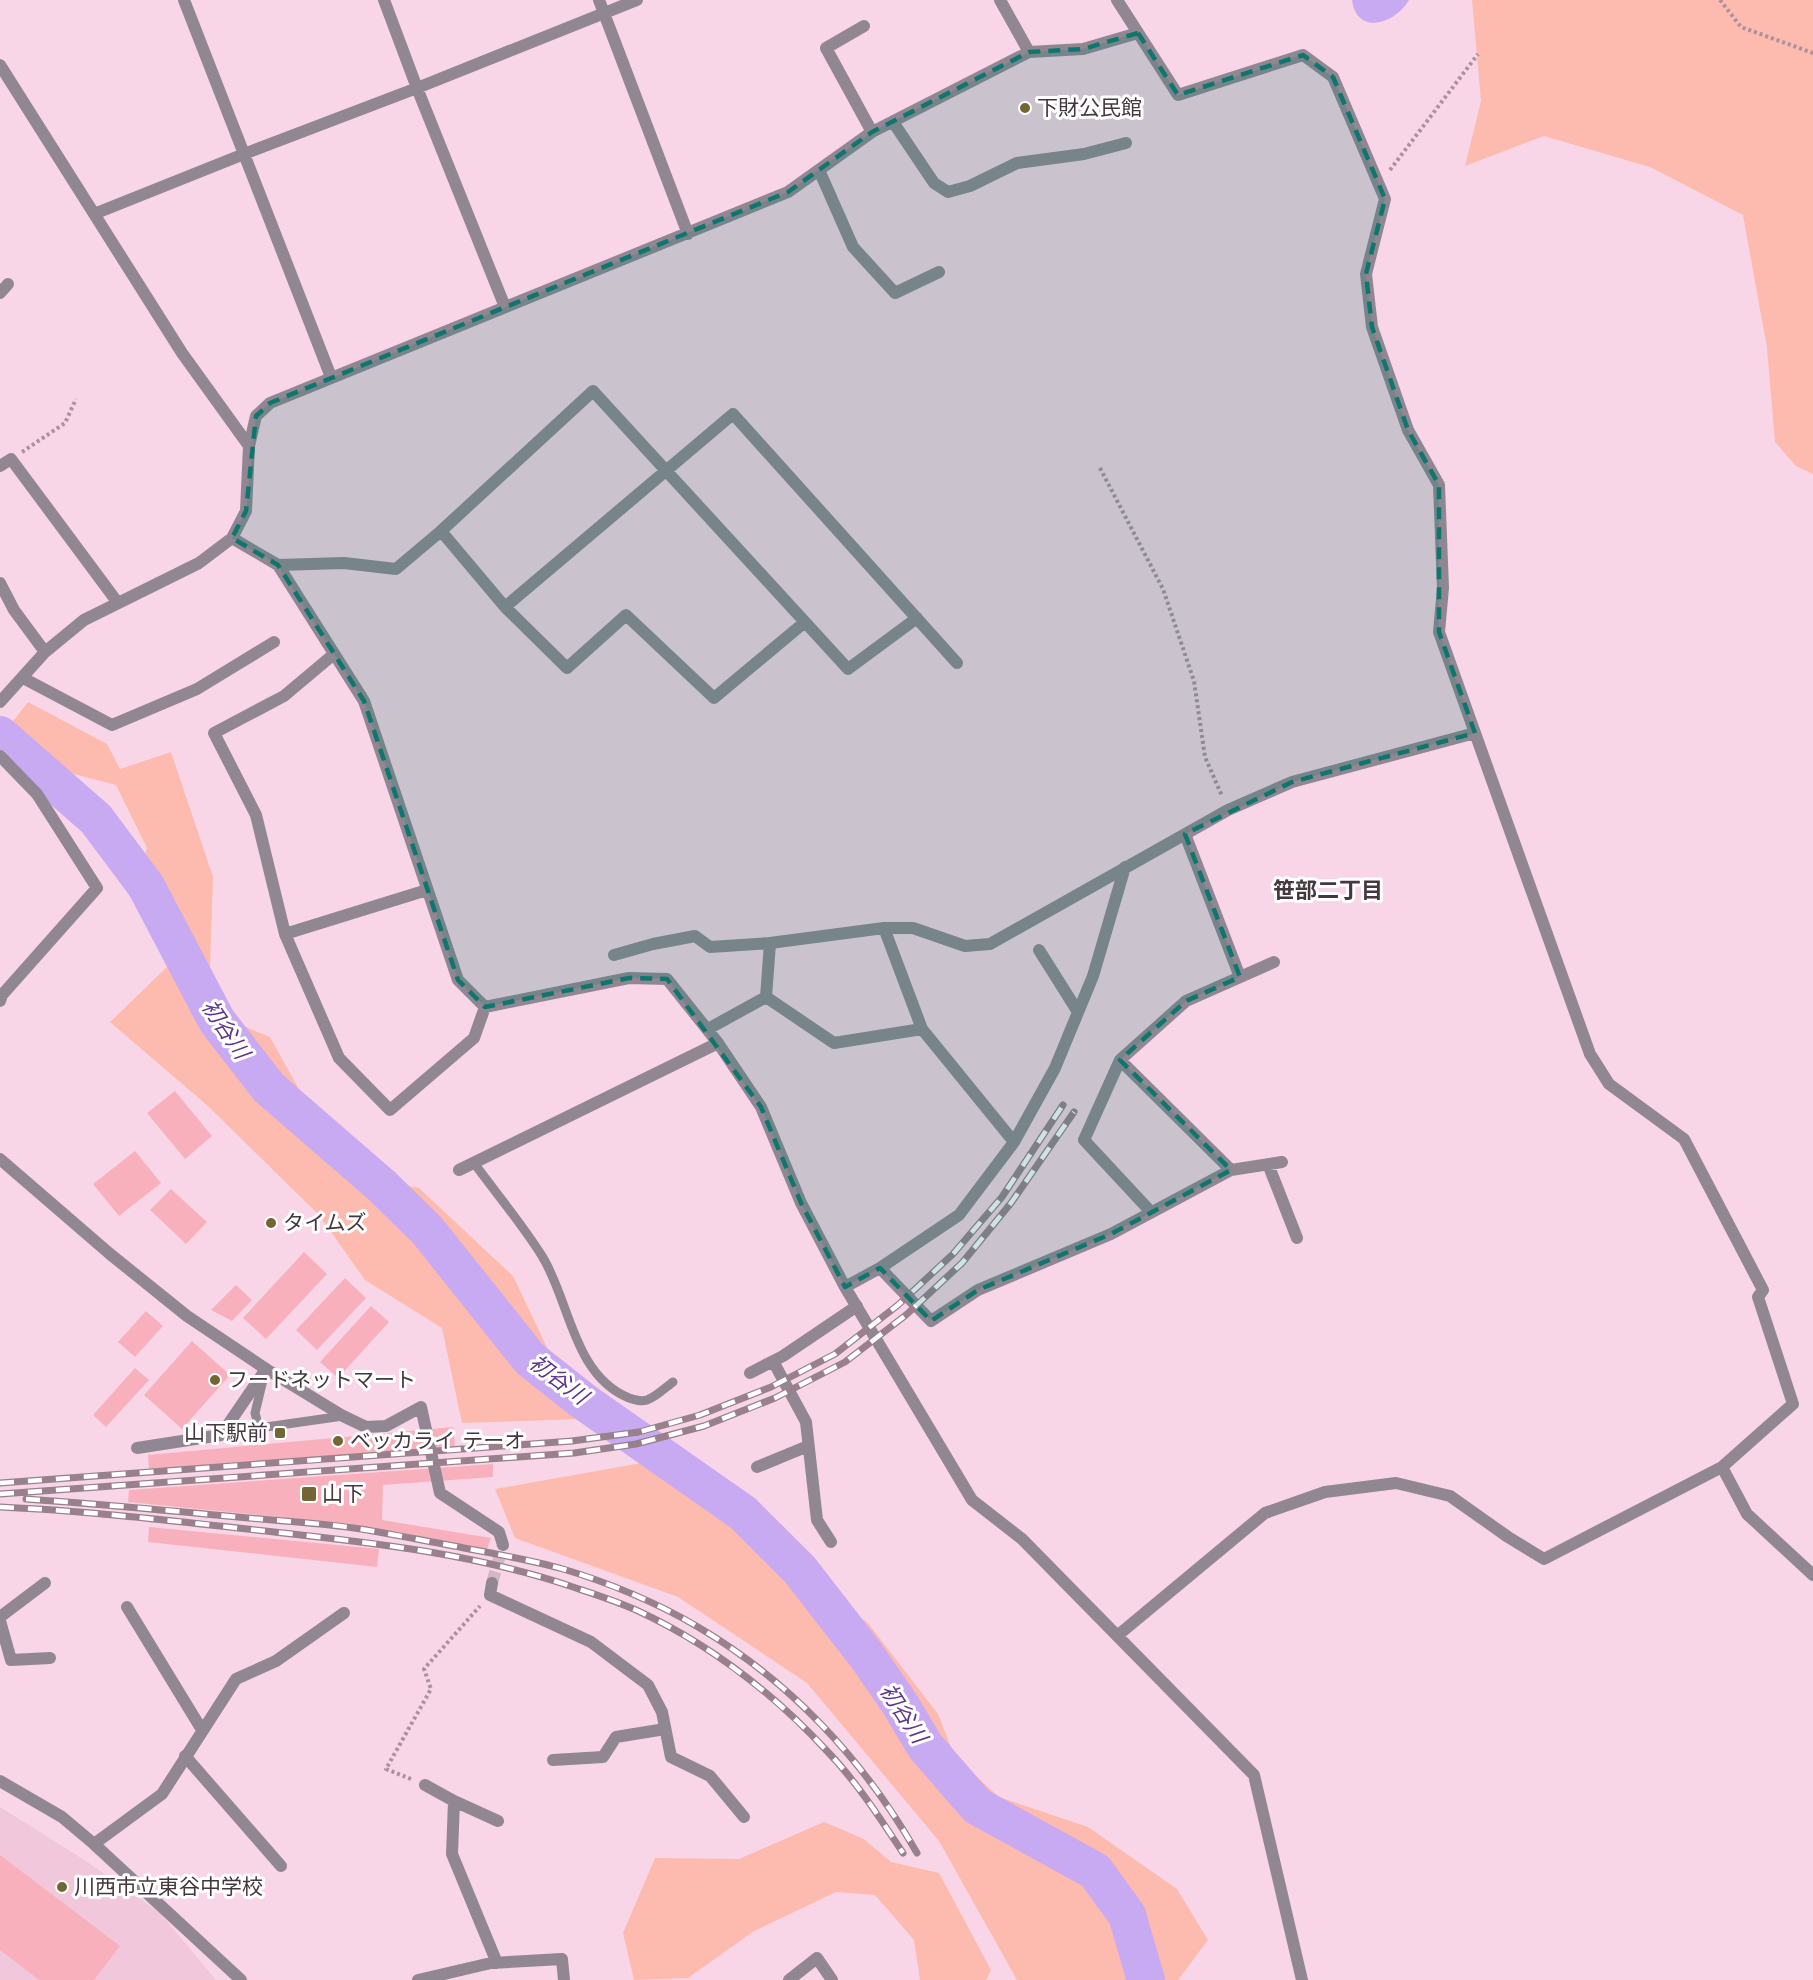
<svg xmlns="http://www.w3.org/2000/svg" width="1813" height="1980" viewBox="0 0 1813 1980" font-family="'Work Sans','Noto Sans JP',sans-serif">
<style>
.built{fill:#f1c7dc}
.green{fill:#fdbaae}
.water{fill:#c8aaf3}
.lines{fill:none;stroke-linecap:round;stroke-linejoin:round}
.river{stroke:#c8aaf3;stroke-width:38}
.building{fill:#f8b1bc}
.minor-tunnel{stroke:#d5b6c5;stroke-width:12;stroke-dasharray:12 6;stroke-linecap:butt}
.path{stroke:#ab919e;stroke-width:4;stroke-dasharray:3 3;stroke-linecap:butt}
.service{stroke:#918792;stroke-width:9}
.minor{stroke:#918792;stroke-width:12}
.tertiary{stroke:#918792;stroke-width:12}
.rail-casing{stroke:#98818c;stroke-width:7}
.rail{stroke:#fff;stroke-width:4.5;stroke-dasharray:14;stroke-linecap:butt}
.marked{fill:#0f766e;fill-opacity:0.2;stroke:#0f766e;stroke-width:4.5;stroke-dasharray:12 8;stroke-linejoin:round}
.poi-dot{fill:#736633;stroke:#fff;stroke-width:2}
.labels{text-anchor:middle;stroke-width:6;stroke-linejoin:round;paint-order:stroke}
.poi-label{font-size:21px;fill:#44373d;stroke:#fff;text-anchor:start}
.neighbourhood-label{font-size:22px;font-weight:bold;fill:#44373d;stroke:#fff}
.water-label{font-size:22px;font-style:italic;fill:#5f378a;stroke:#fff}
</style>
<rect width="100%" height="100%" fill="#f9d6e7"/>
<path class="built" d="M0,1807L89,1863L159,1912L216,1980H0Z"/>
<path class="green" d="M1472,0H1813V474L1796,466L1775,442L1767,348L1743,215L1650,167L1544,136L1465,166L1481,101Z
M28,702L107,744L120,769L171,752L213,877L210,968L236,1023L270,1037L346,1174L419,1188L513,1276L581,1419L462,1423L442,1328L365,1280L319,1215L208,1106L110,1022L167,967L135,890L147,848L116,785L70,773L10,725Z
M647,1462L743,1535L868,1623L938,1714L955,1757L999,1797L1088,1827L1177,1889L1208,1940L1178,1980H1017L939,1841L807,1683L678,1597L515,1538L495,1489Z
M824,1822L864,1839L891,1862L939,1873L991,1970L986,1980H920L914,1940L875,1895L836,1892L754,1931L688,1978L634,1980L623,1933L655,1858L739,1859Z"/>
<path class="water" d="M1352,0H1409C1396,23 1357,37 1352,0Z"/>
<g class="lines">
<path class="river" d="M0,735L96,819L146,886L217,1021L269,1088L382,1186L427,1230L530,1359L583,1401L743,1513L800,1570L866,1655L900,1704L925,1746L977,1806L1095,1871L1127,1915L1146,1980"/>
</g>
<path class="building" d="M175,1091L212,1136L185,1159L147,1113Z
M135,1151L161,1183L119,1216L93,1184Z
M171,1189L207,1222L186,1244L150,1210Z
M304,1252L327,1274L266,1339L243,1318Z
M345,1278L366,1298L317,1350L296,1330Z
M236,1285L252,1300L232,1321L211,1310Z
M371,1306L389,1322L338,1378L320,1362Z
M146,1311L163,1326L135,1357L118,1342Z
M192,1341L230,1375L182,1429L144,1395Z
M135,1368L149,1380L106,1427L93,1415Z
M453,1427L455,1446L149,1470L148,1455Z
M493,1464V1477L383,1485L382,1520L491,1538L487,1549L359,1525L128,1502L129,1490Z
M149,1527L379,1549L377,1567L148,1542Z
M0,1855L120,1946L94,1980H39L0,1950Z"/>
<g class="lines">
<path class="minor-tunnel" d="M492,1583L503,1545"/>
<path class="path" d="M1720,0L1741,27L1813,53
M1390,170L1478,54
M22,452L65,423L76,399
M1100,468L1163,589L1194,681L1205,757L1222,796
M411,1779L386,1769L431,1689L424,1669L480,1606"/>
<path class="service" d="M474,1163C496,1193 522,1224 542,1256C570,1301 573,1375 629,1398C635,1400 641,1402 647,1400C656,1397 666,1387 673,1382
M264,1376L255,1413L259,1428L343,1416"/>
<path class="minor" d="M184,0L331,377
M384,0L417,88L505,307
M599,0L688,234
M1000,0L1029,52
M1117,0L1178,95L1303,55L1333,77L1385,199L1366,274L1372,327L1408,430L1439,485L1443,588L1439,632L1475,733
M864,26L826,48L872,132
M0,65L182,353L249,446L246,511L232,538L199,563L84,620L45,652L0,702
M893,122L934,183L948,192L970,186L1017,163L1084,154L1126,143
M819,170L853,247L895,293L939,272
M94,214L244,154L417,88L637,0
M0,293L8,284
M249,446L256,416L270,403L788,192L872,132L1029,52L1083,49L1138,33
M0,466L11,459L118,603
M441,531L593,391L848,669L917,618
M232,538L278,565L344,563L396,569L441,531L505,607L733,414L957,663
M278,565L364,701L458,980L485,1007L474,1038L390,1110L339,1058L285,934L256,815L214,733L284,696L334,654
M0,583L14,610L45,652
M505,607L567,668L626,615L714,698L805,622
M23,678L112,725L197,689L274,642
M0,756L37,794L97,888L2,995L0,1001
M1185,834L1240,977
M884,928H913L965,946L990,944L1228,810L1292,782L1475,733L1590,1054L1609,1084L1684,1139L1763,1290L1758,1297L1793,1404L1722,1467L1544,1559L1508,1537L1450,1496L1396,1483L1325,1492L1265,1513L1117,1636
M285,934L427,890
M1039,950L1078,1012
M614,955L653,944L695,936L710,947L770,943
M766,997L834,1043L922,1029
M485,1007L629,978L667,979L718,1043L761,1107L801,1203L845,1287L972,1500L1022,1539L1254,1775L1302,1980
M708,1029L766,997L770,943L884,928L922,1029L1014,1142L959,1215L880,1268
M1120,1060L1231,1170L1282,1162
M1014,1142L1055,1068L1093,976L1125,867
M1268,1164L1297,1238
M459,1170L718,1043
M1151,1212L1084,1140L1120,1060L1186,1001L1274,962
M845,1287L880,1268L931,1321L978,1290L1111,1234L1231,1170
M773,1361L806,1422L817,1520L831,1542
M750,1373L783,1356L857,1306
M343,1416L366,1427L386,1426L421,1407L440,1493L499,1532L503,1545
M137,1448L221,1435L266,1369
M757,1467L808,1446
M1722,1467L1747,1514L1813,1575
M492,1583L490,1595L591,1642L648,1685L662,1712L671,1757L710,1776L744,1817
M127,1607L202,1730
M0,1617L45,1583
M0,1621L11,1660L50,1658
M185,1756L281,1866
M553,1760L603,1757L616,1737L665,1729
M425,1785L454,1801L498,1821
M454,1801L452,1854L497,1963
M94,1844L162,1794L236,1679L276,1661L344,1613
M418,1980L491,1963L562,1959L564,1980
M789,1980L817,1958L832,1980"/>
<path class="tertiary" d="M0,1159L110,1254L187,1316L266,1369L343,1416
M0,1781L62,1817L94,1844L241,1980"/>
<g class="rail-casing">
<path id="rail" d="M0,1483L572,1441L639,1432L700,1415L771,1387L835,1354L898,1305L953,1254L1002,1197L1063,1105
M0,1494L574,1453L636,1444L704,1426L775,1398L845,1362L906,1315L962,1263L1011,1203L1074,1112
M26,1499C100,1504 174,1511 248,1518C283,1521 319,1523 354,1528C387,1533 420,1540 454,1546C490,1553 527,1559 563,1569C607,1582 658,1603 698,1627C790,1681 864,1760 917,1853
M0,1507C91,1511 183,1522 274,1532C375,1543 476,1554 573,1587C594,1594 616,1601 636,1610C708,1643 773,1693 827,1751C856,1781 880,1818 903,1853"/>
</g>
<use href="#rail" class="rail"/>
</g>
<path class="marked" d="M1138,33L1178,95L1303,55L1333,77L1385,199L1366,274L1372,327L1408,430L1439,485V632L1475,733L1292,782L1185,834L1240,977L1186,1001L1120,1060L1231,1170L1111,1234L978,1290L931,1321L880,1268L845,1287L801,1203L761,1107L667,979L629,978L485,1007L458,980L364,701L278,565L232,538L246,511L256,416L270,403L788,192L872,132L1029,52L1083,49Z"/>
<g class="poi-dot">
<circle cx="1025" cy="108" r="6"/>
<circle cx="271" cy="1223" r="6"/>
<circle cx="215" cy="1380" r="6"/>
<rect x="274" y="1427" width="12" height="12" rx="3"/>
<circle cx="338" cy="1441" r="6"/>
<rect x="301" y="1486" width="16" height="16" rx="3"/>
<circle cx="62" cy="1887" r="6"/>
</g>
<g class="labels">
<g class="poi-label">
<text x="1037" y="115">下財公民館</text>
<text x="283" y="1230">タイムズ</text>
<text x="227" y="1387">フードネットマート</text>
<text x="268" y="1440" text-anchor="end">山下駅前</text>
<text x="350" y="1448">ベッカライ テーオ</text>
<text x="322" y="1501">山下</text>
<text x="74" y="1894">川西市立東谷中学校</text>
</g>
<g class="neighbourhood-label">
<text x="1328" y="898">笹部二丁目</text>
</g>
<g class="water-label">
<text transform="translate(226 1029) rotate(56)" y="8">初谷川</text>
<text transform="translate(559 1379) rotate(37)" y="8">初谷川</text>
<text transform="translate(904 1713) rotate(57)" y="8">初谷川</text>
</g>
</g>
</svg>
